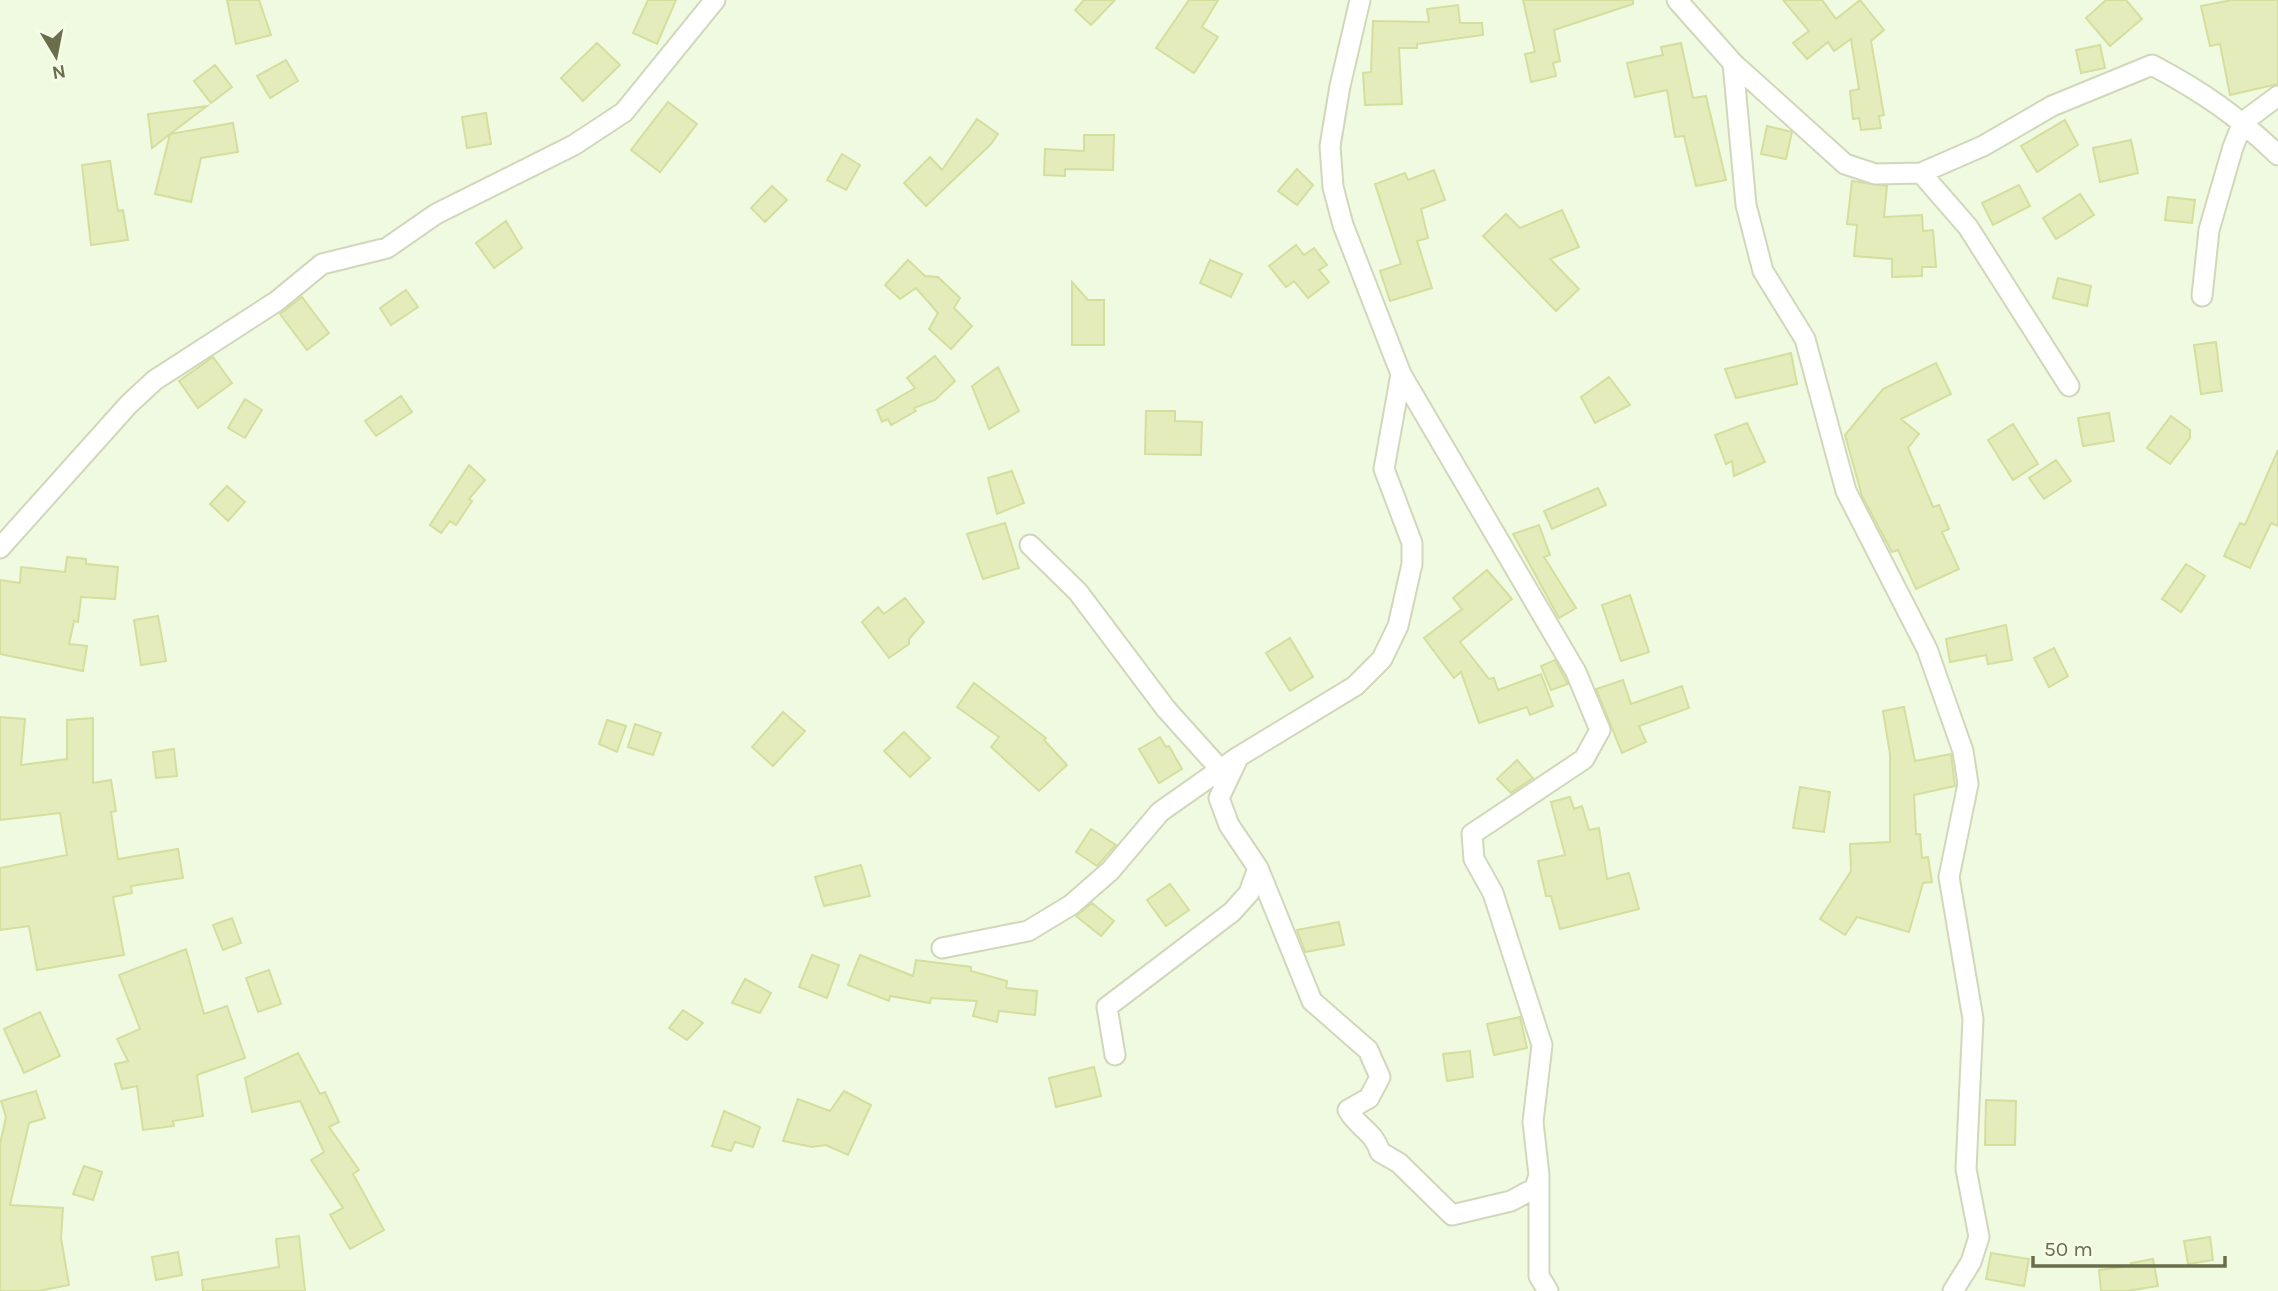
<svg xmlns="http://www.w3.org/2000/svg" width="2278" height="1291" viewBox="0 0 2278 1291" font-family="Karla,sans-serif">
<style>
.building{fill:#e4ecbb;stroke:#d4de9d;stroke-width:2}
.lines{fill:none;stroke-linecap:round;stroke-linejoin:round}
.street-casing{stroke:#d0d8b9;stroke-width:23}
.street{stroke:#fff;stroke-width:19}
</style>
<rect width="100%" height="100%" fill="#f0fae1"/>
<path class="building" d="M227,0H259L271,35L236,44Z
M648,0H676L657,44L633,33Z
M1084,0H1115L1091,25L1075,10Z
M1189,0H1218L1202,27L1218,37L1194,73L1156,48Z
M1523,0H1633V4L1554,30L1560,61L1553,63L1556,76L1531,82L1525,54L1535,52Z
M1783,0H1822L1836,19L1860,0L1884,30L1871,41L1884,115L1879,116L1881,128L1861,130L1859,118L1853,119L1850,91L1859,89L1851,39L1834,51L1828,42L1807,59L1793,43L1809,31Z
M2106,0H2126L2142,19L2110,46L2086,18Z
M2232,0H2278V84L2230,95L2220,44L2210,46L2201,6Z
M1458,5L1460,23H1482L1483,35L1417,44V48H1399L1402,104L1365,105L1363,73L1371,72L1373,21L1429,22L1427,9Z
M597,43L620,65L583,101L561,78Z
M1681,43L1693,98L1706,96L1726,180L1696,186L1684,136L1675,137L1667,90L1635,97L1627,63L1663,55L1661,47Z
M2100,45L2105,68L2081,73L2076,50Z
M286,60L298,81L270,98L257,76Z
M215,65L232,87L211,103L194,81Z
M668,102L697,124L660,172L631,150Z
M207,106L170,134L233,123L238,152L201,158L191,202L155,194L170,134L152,148L148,114Z
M486,113L491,144L467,148L462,117Z
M977,119L998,134L991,144L926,206L904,183L930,157L942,170Z
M2065,120L2078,145L2037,172L2021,146Z
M1767,126L1792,132L1786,159L1761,154Z
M1084,135H1114L1113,170L1065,169V176L1044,175L1045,149L1084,151Z
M2131,140L2138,173L2100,182L2093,148Z
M842,154L860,165L846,190L827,180Z
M110,161L118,211L123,210L128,240L91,245L82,165Z
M1297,169L1313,185L1297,205L1278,191Z
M1434,170L1445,200L1421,209L1428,238L1417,241L1432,288L1390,301L1380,271L1401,264L1375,184L1405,173L1408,180Z
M1852,181L1887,186L1884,217L1922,215L1923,231L1933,230L1936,267H1922V276L1892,277V259L1854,256L1857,225L1847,224Z
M2019,185L2030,206L1993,225L1982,203Z
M772,186L787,200L765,222L751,208Z
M2080,194L2094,215L2056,239L2043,218Z
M2168,197L2195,200L2192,223L2165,220Z
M1562,210L1579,247L1550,259L1579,289L1556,311L1483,236L1506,214L1520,228Z
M506,221L522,248L494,268L476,243Z
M1296,245L1304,255L1314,248L1327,265L1319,270L1329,282L1308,298L1294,281L1286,287L1269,266Z
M908,260L925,276L938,277L960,298L954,308L972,326L951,349L929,329L938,313L916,288L900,299L885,285Z
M1210,260L1242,274L1231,297L1200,283Z
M2058,278L2091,286L2087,306L2053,298Z
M1072,282L1088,300H1104V345H1072Z
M406,290L418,307L391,325L380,308Z
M302,297L329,333L307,350L280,314Z
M2216,342L2222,391L2201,394L2194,345Z
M1791,353L1797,384L1736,398L1725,369Z
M935,356L955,381L935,400L914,408L916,411L891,425L888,419L882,422L877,410L915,388L907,378Z
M213,357L232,383L198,408L179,381Z
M1936,363L1951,394L1901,419L1919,434L1908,448L1933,507L1939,505L1949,529L1942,532L1959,569L1916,589L1898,550L1892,552L1862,496L1845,435L1883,389Z
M998,367L1019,411L989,429L972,386Z
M1609,377L1630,405L1595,423L1581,397Z
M401,396L412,412L376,436L365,421Z
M245,399L262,410L245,438L228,428Z
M1146,411H1175V421L1202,422L1201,455L1145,454Z
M2109,413L2114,441L2083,446L2078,418Z
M2171,416L2190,430V438L2170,464L2147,448Z
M1747,423L1765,462L1734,476L1732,461L1726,464L1715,435Z
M2013,424L2038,464L2013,480L1988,440Z
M2278,450V526L2271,523L2250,568L2224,556L2240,523L2245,525Z
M2056,460L2071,481L2044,499L2029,478Z
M469,465L485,480L469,499L472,501L456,525L450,521L441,533L430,525Z
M1012,471L1024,503L997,514L988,478Z
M227,486L245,502L228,521L210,504Z
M1598,488L1606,505L1552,529L1544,511Z
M1005,523L1019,568L983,579L967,534Z
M1539,525L1550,555L1544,557L1576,608L1559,618L1513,534Z
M67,557L86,559V564L118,567L115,599L81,597L78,622L74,621L69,644L87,646L83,671L0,654V580L20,583L21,567L65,572Z
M2186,564L2205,576L2181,612L2162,599Z
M1487,570L1512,599L1460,642L1489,679L1494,678L1498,690L1541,674L1553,706L1530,715L1527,707L1479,723L1461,672L1454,678L1424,638L1462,609L1453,598Z
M1630,595L1649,652L1621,661L1602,605Z
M905,598L924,622L909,639V644L889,658L862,622L878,607L884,614Z
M158,616L166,661L141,665L134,620Z
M2006,625L2012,660L1988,664L1986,655L1950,662L1946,639Z
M1290,638L1313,677L1290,691L1266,653Z
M2054,648L2068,676L2049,687L2034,658Z
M1555,660L1568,684L1551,690L1541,666Z
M1623,680L1631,704L1682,686L1689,708L1639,726L1646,742L1622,753L1596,689Z
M974,683L1046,738L1044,740L1067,765L1039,791L991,747L999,737L957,707Z
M1904,707L1915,761L1951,754L1955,786L1914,795L1916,834H1920L1922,858L1928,857L1932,882L1923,883L1909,932L1857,917L1845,935L1820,919L1851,871L1850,844L1890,842V754L1883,711Z
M783,712L805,731L773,766L752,747Z
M0,717L25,719L21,765L67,759V720L93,718V783L111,780L116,811L111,812L118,859L178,849L183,878L131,886L132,893L113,897L124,955L37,970L29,926L0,930V868L67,855L60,813L0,820Z
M607,720L626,726L617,752L599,744Z
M635,724L661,733L653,755L628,747Z
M904,732L930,758L910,777L884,751Z
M1160,737L1166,747L1169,746L1182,769L1159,783L1139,749Z
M174,749L177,776L156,778L153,752Z
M1517,760L1533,778L1511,793L1497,779Z
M1800,787L1830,792L1824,832L1793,828Z
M1570,797L1574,809L1582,806L1589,830L1599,828L1607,879L1629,873L1639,909L1560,929L1551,896H1546L1538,861L1565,855L1551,802Z
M1091,829L1116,845L1097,866L1076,852Z
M861,865L870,896L824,906L815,877Z
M1170,884L1189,910L1166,926L1147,900Z
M1092,903L1114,921L1101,936L1076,916Z
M232,918L241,943L223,950L213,925Z
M1339,922L1344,945L1305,952L1297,930Z
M186,949L204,1014L227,1006L245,1058L197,1075L203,1116L173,1121L174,1126L143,1130L137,1086L122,1089L115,1064L128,1061L117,1039L140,1029L119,975Z
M812,955L839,965L827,998L799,987Z
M860,955L913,976L916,960L971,967V971L1007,981L1006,988L1037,991L1035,1015L999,1011L997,1022L973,1016L977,1001L931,998L930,1003L890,996L889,1001L848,985Z
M269,970L281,1004L258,1012L246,978Z
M745,979L771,993L760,1013L732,1003Z
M683,1010L703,1023L687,1040L669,1028Z
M40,1012L60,1056L24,1073L4,1029Z
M1520,1017L1527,1048L1494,1055L1487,1024Z
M1470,1051L1473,1077L1447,1081L1443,1054Z
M298,1053L320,1094L325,1092L339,1122L329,1127L359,1170L353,1174L384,1230L350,1249L330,1215L343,1208L311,1160L324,1152L300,1101L252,1112L245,1078Z
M1094,1067L1101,1096L1056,1107L1049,1078Z
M36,1091L45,1118L29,1123L10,1205L63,1208L61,1238L69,1285L38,1291H0V1144L6,1117L1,1101Z
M844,1091L871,1105L848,1155L826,1145L812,1147L783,1141L798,1099L830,1111Z
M1986,1100L2016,1101L2015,1145H1985Z
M724,1111L760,1127L753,1147L735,1142L731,1151L712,1146Z
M84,1166L102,1172L93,1200L73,1194Z
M299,1236L305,1291H203L202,1280L279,1267L276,1239Z
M2210,1237L2213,1260L2188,1264L2184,1241Z
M178,1252L182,1275L156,1280L152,1257Z
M1991,1253L2029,1259L2024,1286L1986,1279Z
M2153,1259L2158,1286L2127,1291H2101L2099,1270L2132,1266L2131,1263Z"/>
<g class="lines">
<g class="street-casing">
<path id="street" d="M1360,0L1340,86L1330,146L1333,187L1343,225L1401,374L1576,672L1600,730L1584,759L1472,834L1474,859L1493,893L1542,1045L1533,1122L1539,1175V1276L1548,1291
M1677,0L1733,63L1845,164L1875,174L1921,173L1983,146L2052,106L2152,65C2203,92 2236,115 2278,155
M1733,63L1746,205L1763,271L1805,339L1846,491L1927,649L1963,751L1968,784L1949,877L1973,1019L1966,1169L1979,1237L1971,1262L1953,1291
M1921,173L1968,227L2069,386
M2202,296L2209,230L2233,147L2243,122L2278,96
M1030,545L1078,592L1166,709L1220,769
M0,548L129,404L155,380L277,301L322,264L387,248L436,214L574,145L624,112L715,0
M1238,758L1219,798L1229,825L1258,868L1312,1001L1368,1050L1380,1077L1369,1098L1348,1110C1359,1129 1373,1130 1380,1152L1399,1163L1452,1215L1511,1201L1535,1188L1539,1175
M942,948L1028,931L1071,905L1110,871L1160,812L1238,757L1355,686L1382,659L1398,626L1412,564V543L1384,469L1401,374
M1115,1055L1107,1007L1232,912L1249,893L1258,868"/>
</g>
<use href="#street" class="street"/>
</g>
<g transform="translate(56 56) rotate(170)" stroke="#f5fde7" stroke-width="5" paint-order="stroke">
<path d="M0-5L12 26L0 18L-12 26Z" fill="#6a6e4a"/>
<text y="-10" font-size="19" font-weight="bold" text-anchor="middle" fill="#6a6e4a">N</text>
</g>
<path d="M2033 1256v10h192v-10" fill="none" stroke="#6a6e4a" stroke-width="3.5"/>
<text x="2044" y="1256" font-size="21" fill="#6a6e4a" stroke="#f5fde7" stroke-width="5" paint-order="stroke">50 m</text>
</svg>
